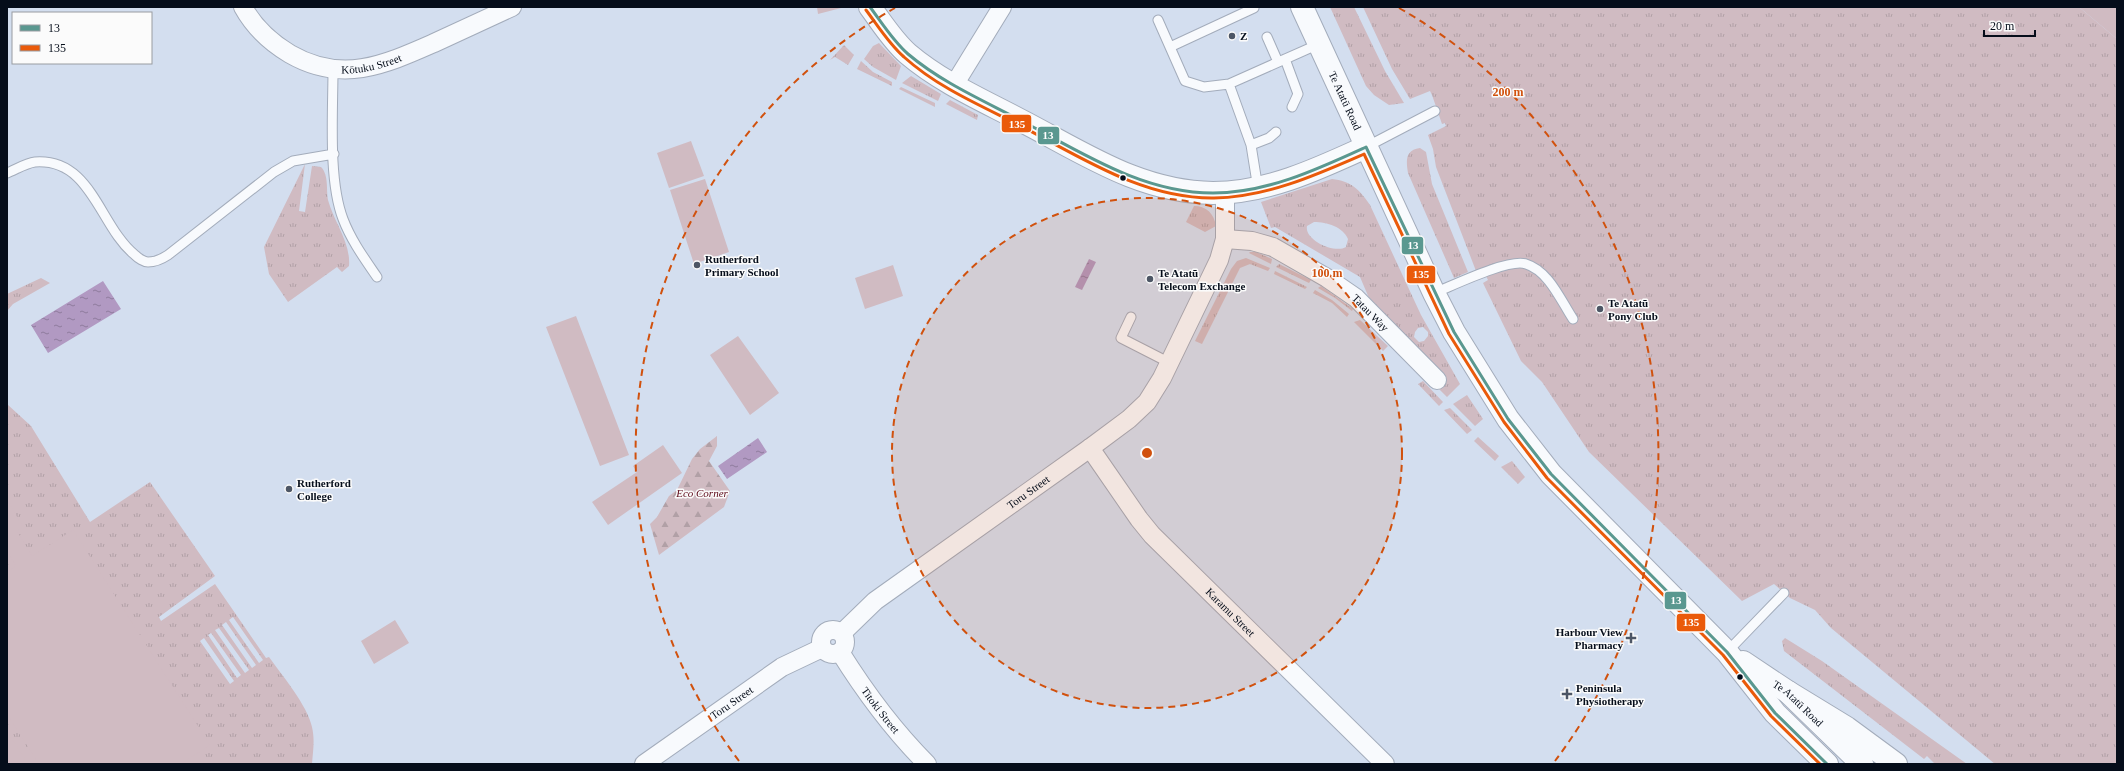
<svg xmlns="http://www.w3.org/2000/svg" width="2124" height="771" viewBox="0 0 2124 771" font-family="Georgia,serif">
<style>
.grass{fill:url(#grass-tufts);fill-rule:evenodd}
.forest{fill:url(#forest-firs)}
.park{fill:#d0bbc2}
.water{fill:url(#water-ripples)}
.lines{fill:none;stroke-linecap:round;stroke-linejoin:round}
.lane-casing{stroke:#a3acbb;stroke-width:11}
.street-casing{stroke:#a3acbb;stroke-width:20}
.secondary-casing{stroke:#a3acbb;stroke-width:24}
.highway-casing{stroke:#a3acbb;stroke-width:24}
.lane{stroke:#f8fafd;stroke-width:9}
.street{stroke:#f8fafd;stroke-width:18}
.secondary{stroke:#f8fafd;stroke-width:22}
.highway{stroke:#f8fafd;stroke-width:22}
.bus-1-casing{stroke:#fbfbfb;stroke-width:6}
.bus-2-casing{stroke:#fbfbfb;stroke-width:6}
.bus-1{stroke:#5a9890;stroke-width:3}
.bus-2{stroke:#ea5a0a;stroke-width:3}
.ring{fill:none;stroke:#d1510d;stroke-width:2;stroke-dasharray:7 5}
.poi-dot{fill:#4d5665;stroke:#fbfbfb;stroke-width:1.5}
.bus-dot{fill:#050d1a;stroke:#fbfbfb;stroke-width:1.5}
.labels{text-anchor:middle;stroke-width:3;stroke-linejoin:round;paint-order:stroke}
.poi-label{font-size:11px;font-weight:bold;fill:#050d1a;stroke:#fbfbfb;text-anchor:start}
.street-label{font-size:11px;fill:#050d1a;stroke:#fbfbfb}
.park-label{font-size:11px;font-style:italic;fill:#5c0717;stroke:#fbfbfb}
.centre{fill:#d1510d;stroke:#fbfbfb;stroke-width:2}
.ring-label{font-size:12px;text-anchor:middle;font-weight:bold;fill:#d1510d;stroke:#fbfbfb;stroke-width:3;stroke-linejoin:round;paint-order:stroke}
.line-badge{stroke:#fbfbfb;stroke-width:1.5}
.badge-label{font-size:11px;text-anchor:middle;font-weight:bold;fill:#fff}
</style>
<defs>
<pattern id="grass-tufts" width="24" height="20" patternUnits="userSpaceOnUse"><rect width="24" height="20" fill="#d0bbc2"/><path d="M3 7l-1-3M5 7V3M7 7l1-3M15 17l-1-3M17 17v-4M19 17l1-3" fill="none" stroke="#b1a0a6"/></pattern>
<pattern id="forest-firs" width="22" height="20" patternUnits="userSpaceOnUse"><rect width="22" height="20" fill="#d0bbc2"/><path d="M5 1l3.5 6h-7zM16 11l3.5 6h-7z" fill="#b1a0a6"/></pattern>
<pattern id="water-ripples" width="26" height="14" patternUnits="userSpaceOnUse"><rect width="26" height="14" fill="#b199c2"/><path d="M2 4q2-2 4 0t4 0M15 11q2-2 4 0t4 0" fill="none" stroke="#8e7b9d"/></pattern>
</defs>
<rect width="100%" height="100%" fill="#d3deef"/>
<path class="grass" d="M817,7H845L818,14Z
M1330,7H1354L1385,71L1404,103L1389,105L1374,95L1366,86Z
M1363,7H2079L2117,39V764H1995L1831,628L1815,610L1790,598L1774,584L1742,601L1589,452L1542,382L1521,361L1483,283L1488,280L1483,270L1476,271L1436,167L1433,149L1428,135L1446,126L1445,123L1442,124L1432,95L1430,91L1410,99L1392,69Z
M879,43L901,66L896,80L873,67L864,59L873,46Z
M844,45L854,55L848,65L835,57L830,60Z
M861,61L873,72L892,82V86L857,69Z
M911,76L941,94L938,101L902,83Z
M901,87L935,103V107L899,89Z
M950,100L978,115L977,120L946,104Z
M1420,148L1426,152L1432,184L1468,272L1454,278L1408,173C1406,161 1405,150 1420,148Z
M305,164L299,211L305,212L312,166L321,167C329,175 326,190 328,200C334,222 351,243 349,266L342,272L337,267L288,302L269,274L264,247Z
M1332,179C1351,181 1359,189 1370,205L1421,315L1460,384L1447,397L1437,387L1372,305L1360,277L1275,227L1271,228L1261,202ZM1314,222C1327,222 1343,227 1348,239L1346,247C1335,254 1304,240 1307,226ZM1423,327L1428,332V336L1424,341L1419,342L1414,337L1415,332L1418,328Z
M1194,206C1207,206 1214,214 1216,226L1205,232L1186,222Z
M1250,252H1256L1272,259L1271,264L1249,253Z
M1246,258L1270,268L1268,271L1250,264L1240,268L1202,344L1195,341L1231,269L1237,261Z
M1279,264L1311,280L1309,283L1276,267Z
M1275,271L1307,287L1305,289L1274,274Z
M41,278L50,283L13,304L7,311V294Z
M1321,286L1353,309L1352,311L1335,298L1318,288Z
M1315,290L1332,300L1349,314L1347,317L1332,303L1313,293Z
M1360,320L1388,346L1383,351L1354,322Z
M1423,381L1443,402L1439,406L1418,384Z
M1467,395L1483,419L1475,426L1453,404Z
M7,404L31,426L90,522L150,482L215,576L159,617L161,621L215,584L266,658L269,657C281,674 308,706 312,727C315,740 313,751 312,764H7ZM233,617L263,660L259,663L229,620ZM226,622L256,665L252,668L222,625ZM219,628L249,670L245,673L215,630ZM211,633L241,675L237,678L208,635ZM204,638L234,681L230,684L200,641Z
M1450,408L1472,430L1467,434L1444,410Z
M1478,437L1499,456L1495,461L1474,441Z
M1512,461L1525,477L1518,484L1501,467Z
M1785,638L1822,661L1967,764H1935L1927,756L1924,759L1784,651L1782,641Z"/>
<path class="forest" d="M717,436V446L709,461L730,491L724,507L659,555L650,524L657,517L669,496L677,490L692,459L700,449Z"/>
<path class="park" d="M2079,7H2117V39Z
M691,141L704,176L669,188L657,153Z
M705,179L729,252L694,264L670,190Z
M893,265L903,296L865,309L855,278Z
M576,316L629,455L600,466L546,327Z
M738,336L779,393L750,415L710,355Z
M663,445L682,473L608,525L592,502L637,472L633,466Z
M7,500L23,527L17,531L32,556L73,530L210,745L181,764H39L7,714V572L16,566L7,551Z
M395,620L409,643L374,664L361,641Z
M7,731L28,764H7Z"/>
<path class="water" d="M1089,259L1096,262L1082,290L1075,287Z
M103,281L121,309L48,353L31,325Z
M758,438L767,452L727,479L718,466Z"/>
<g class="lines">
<g class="lane-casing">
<path id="lane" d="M1158,20L1185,81L1204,87L1229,84
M1267,37L1278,62
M1170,47L1254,8
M1285,59L1298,94L1292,107
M333,70C333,112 328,180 343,219C351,240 364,258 377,277
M1251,145L1269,138L1276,132
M1366,147L1435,111
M7,173C15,170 26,163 35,162C92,158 99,226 135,255C138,258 144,262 148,262C156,262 162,259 168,255L274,172L293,161L334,154
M1258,189L1251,145L1229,84L1319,44
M1434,293C1452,286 1509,258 1526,264C1549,271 1561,301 1573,319
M1131,317L1121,338L1170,363
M1727,652L1784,593"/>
</g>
<g class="street-casing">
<g id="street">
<path id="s1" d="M243,7C254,27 270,42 290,54C342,84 384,65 434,43C460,31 486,19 512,7"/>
<path d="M954,85L1002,7"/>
<path id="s2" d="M1225,239L1252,241L1273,247L1327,278L1356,298L1437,380"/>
<path id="s3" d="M1090,448L1139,519L1152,535L1385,764"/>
<circle cx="833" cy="642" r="12"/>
<path id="s4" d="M842,633L875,601L1090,448L1129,419L1147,402L1162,378L1219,260L1225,239V192"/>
<path id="s5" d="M840,652C865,692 894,731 927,764"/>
<path id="s6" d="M644,764L782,667L822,648"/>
</g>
</g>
<g class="secondary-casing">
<g id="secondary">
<path d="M870,7C882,23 893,41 908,54C941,82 982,100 1020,120C1084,153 1139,192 1213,193C1267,193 1318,169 1366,147"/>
<path id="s7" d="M1302,7L1434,293L1454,332L1508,419L1551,474L1727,652L1775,713L1827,764"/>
<path id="s8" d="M1743,662L1788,692L1862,764"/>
</g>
</g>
<g class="highway-casing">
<path id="highway" d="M1788,692L1847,728L1896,764"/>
</g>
<use href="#lane" class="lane"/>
<use href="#street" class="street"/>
<use href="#secondary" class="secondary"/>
<use href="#highway" class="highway"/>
<g class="bus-1-casing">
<path id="bus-1" d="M870,7C882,23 893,41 908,54C941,82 982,100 1020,120C1081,152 1142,193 1213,193C1267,193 1318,169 1366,147L1454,332L1508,419L1551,474L1727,652L1775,713L1827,764"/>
</g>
<g class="bus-2-casing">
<path id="bus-2" d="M866,10C878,26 889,44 904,57C936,86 977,104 1015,123C1078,155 1141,199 1214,198C1267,197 1316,175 1364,154L1449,334L1504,422L1547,478L1723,655L1771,716L1820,764"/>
</g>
<use href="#bus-1" class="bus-1"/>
<use href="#bus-2" class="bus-2"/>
</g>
<circle cx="1147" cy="453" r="255" fill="#d1510d" fill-opacity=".12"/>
<g class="ring">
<circle cx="1147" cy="453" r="255"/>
<path d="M739 761A511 511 0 0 1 895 8M1399 8A511 511 0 0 1 1555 761"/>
</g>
<g class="poi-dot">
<circle cx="1232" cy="36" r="4"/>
<circle cx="697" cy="265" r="4"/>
<circle cx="1150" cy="279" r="4"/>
<circle cx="1600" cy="309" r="4"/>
<circle cx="289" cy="489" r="4"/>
<path d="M1629 632h4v4h4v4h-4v4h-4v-4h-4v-4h4z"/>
<path d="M1565 688h4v4h4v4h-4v4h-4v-4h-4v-4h4z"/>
</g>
<g class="bus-dot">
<circle cx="1123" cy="178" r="3.5"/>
<circle cx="1740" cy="677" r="3.5"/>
</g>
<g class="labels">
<g class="poi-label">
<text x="1240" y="40">Z</text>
<text x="705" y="263">Rutherford<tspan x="705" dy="13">Primary School</tspan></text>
<text x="1158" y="277">Te Atatū<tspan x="1158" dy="13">Telecom Exchange</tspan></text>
<text x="1608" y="307">Te Atatū<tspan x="1608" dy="13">Pony Club</tspan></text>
<text x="297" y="487">Rutherford<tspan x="297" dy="13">College</tspan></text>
<text x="1623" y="636" text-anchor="end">Harbour View<tspan x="1623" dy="13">Pharmacy</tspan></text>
<text x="1576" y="692">Peninsula<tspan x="1576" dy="13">Physiotherapy</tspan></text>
</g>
<g class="street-label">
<text dy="4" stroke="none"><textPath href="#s1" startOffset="152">Kōtuku Street</textPath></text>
<text dy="4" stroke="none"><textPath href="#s7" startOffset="103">Te Atatū Road</textPath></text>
<text dy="4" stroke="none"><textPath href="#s2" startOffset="167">Tatau Way</textPath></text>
<text dy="4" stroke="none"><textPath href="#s4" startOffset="234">Toru Street</textPath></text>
<text dy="4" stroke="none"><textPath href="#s3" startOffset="217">Karamu Street</textPath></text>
<text dy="4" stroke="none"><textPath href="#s6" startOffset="107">Toru Street</textPath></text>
<text dy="4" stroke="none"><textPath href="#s8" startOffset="69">Te Atatū Road</textPath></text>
<text dy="4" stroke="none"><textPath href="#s5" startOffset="71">Titoki Street</textPath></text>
</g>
<g class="park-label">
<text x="702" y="497">Eco Corner</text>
</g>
</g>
<circle cx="1147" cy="453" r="6" class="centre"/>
<g class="ring-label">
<text x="1508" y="96">200 m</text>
<text x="1327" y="277">100 m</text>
</g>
<g class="line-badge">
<rect x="1001" y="114" width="31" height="19" rx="4" fill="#ea5a0a"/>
<rect x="1037" y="126" width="23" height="19" rx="4" fill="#5a9890"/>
<rect x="1401" y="236" width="23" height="19" rx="4" fill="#5a9890"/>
<rect x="1406" y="265" width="30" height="19" rx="4" fill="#ea5a0a"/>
<rect x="1664" y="591" width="23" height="19" rx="4" fill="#5a9890"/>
<rect x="1676" y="613" width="30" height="19" rx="4" fill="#ea5a0a"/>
</g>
<g class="badge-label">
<text x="1017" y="128">135</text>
<text x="1048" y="139">13</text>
<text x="1413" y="249">13</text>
<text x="1421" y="278">135</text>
<text x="1676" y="604">13</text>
<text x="1691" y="626">135</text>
</g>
<rect width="2124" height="771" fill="none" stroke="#050d1a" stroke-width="16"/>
<rect x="12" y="12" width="140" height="52" fill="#fbfbfb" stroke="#999ca1"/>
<rect x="20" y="25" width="20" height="6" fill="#5a9890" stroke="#999ca1"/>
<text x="48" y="32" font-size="12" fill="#050d1a">13</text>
<rect x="20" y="45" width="20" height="6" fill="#ea5a0a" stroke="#999ca1"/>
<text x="48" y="52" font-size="12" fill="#050d1a">135</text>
<path d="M1984 30v6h51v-6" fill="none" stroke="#050d1a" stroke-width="2"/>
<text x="1990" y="30" font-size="12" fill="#050d1a" stroke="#fbfbfb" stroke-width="3" paint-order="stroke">20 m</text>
</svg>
